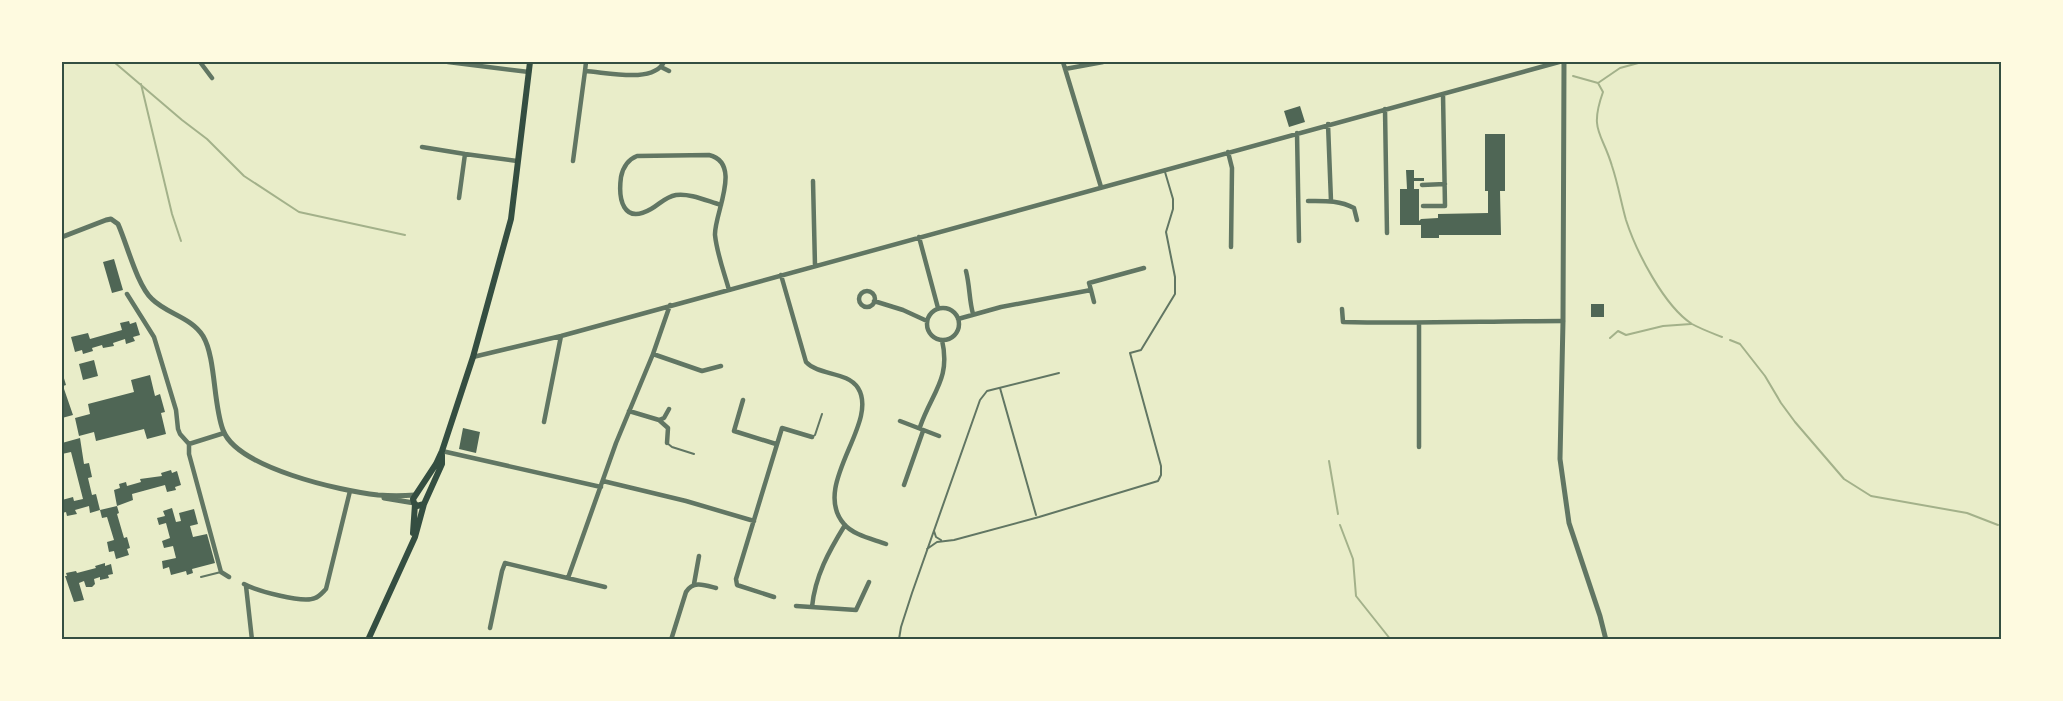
<svg xmlns="http://www.w3.org/2000/svg" width="2063" height="701" viewBox="0 0 2063 701" font-family="'Public Sans',sans-serif">
<style>
.lines{fill:none;stroke-linecap:round;stroke-linejoin:round}
.stream{stroke:#a3b18a;stroke-width:2}
.building{fill:#4f6655}
.service{stroke:#617663;stroke-width:2}
.minor{stroke:#617663;stroke-width:4.5}
.tertiary{stroke:#617663;stroke-width:5}
.secondary{stroke:#344e41;stroke-width:6}
.neatline{fill:none;stroke:#344e41;stroke-width:2}
</style>
<rect width="100%" height="100%" fill="#e9edc9"/>
<g class="lines">
<path class="stream" d="M114,62L182,120L207,139L244,176L299,212L405,235
M1573,76L1598,83L1603,92C1589,131 1602,132 1612,166C1618,184 1621,202 1626,220C1636,251 1664,306 1692,324C1701,329 1712,333 1722,337
M1598,83L1620,68L1642,62
M141,84L172,214L181,241
M1610,338L1618,331L1626,335L1663,326L1691,324
M1730,340L1740,344L1765,376L1781,403L1795,422L1844,479L1871,496L1967,513L1998,525
M1329,461L1338,514
M1340,525L1353,559L1356,596L1391,640"/>
</g>
<path class="building" d="M1300,106L1305,122L1289,127L1284,111Z
M1485,134H1505V191H1500L1501,235H1439V238H1421V225H1400V189H1407L1406,170H1414V178H1424V181H1414V189H1419V221L1421,219L1438,218V214L1488,213V191H1485Z
M114,259L123,290L112,293L103,262Z
M1591,304H1604V317H1591Z
M129,321L130,324L136,322L140,335L133,337L135,341L126,344L125,339L113,343L114,346L103,348L102,345L92,348L93,351L83,354L82,350L75,352L71,337L88,333L90,339L122,330L120,323Z
M94,360L98,376L83,380L79,364Z
M63,375L66,385L63,386L73,415L62,418V376Z
M150,375L155,396L160,394L165,412L161,413L166,434L147,439L144,429L96,441L94,432L79,436L75,418L90,414L88,404L134,392L131,380Z
M463,428L480,432L476,453L459,449Z
M80,438L84,464L89,463L92,477L88,478L92,495L96,494L100,510L90,513L89,506L75,510L77,514L67,516L66,512L62,513V500L73,497L74,501L83,499L71,452L62,454V443Z
M171,470L172,473L177,471L181,485L175,487L176,490L167,492L165,485L132,494L133,500L117,506L114,490L120,488L119,484L126,482L127,486L141,482L140,479L162,476L161,473Z
M117,506L119,513L117,514L124,538L127,537L130,548L127,549L129,555L116,559L114,551L109,552L107,542L114,540L107,517L102,518L100,510Z
M172,508L176,522L181,521L179,513L194,509L198,524L190,526L193,537L207,534L215,563L192,569L193,573L187,575L186,571L171,575L169,567L163,569L162,561L176,558L173,546L164,548L162,541L170,538L166,523L159,525L157,518L165,516L163,511Z
M105,563V566L111,564L113,574L108,575L109,578L100,580V577L94,579L95,584L92,587H86L84,581L79,583L84,600L74,602L65,576H67L66,573L76,571L77,573L96,568L95,566Z"/>
<g class="lines">
<path class="service" d="M1000,388L1036,515
M812,437L815,435L822,414
M667,443L672,447L694,454
M934,531L936,537L941,540
M927,549L937,542L954,540L1039,517L1158,481L1161,475V466L1130,353L1141,350L1175,294V277L1166,232L1173,209V199L1165,172
M201,577L221,572
M899,639L901,627L912,593L980,400L987,391L1059,373"/>
<path class="minor" d="M200,62L212,78
M448,62L529,72
M586,62L585,71C606,72 653,84 664,62
M1063,62L1101,187
M661,67L669,71
M1065,69L1103,62
M1385,109L1387,233
M1328,124L1331,201
M1297,133L1299,241
M422,147L465,154L517,161
M1228,152L1232,168L1231,247
M573,161L585,71
M813,181L815,266
M1422,185L1445,184
M459,198L465,154
M1308,201C1324,201 1339,200 1354,208L1357,220
M721,205C707,201 690,193 676,195C665,197 660,204 651,209C623,225 618,199 621,177C623,167 627,160 637,156L709,155C743,163 714,214 715,235C717,254 724,272 729,290
M1423,206H1445L1443,94
M919,237L938,308
M966,271C970,287 969,299 973,314
M781,275L806,362C819,376 847,371 858,388C880,423 810,485 844,524C853,535 873,539 886,544
M1091,290L1094,302
M859 299a8 8 0 1 1 16 0a8 8 0 1 1-16 0Z
M127,294L154,337L176,410L178,429L180,434L189,444
M874,301L903,310L927,321
M927 324a16 16 0 1 1 32 0a16 16 0 1 1-32 0Z
M1342,309L1343,322C1416,324 1490,321 1563,321
M958,319L1001,307L1091,290L1089,283L1144,268
M653,354L702,371L721,366
M473,357L561,336L729,290L1559,62
M743,400L734,431L776,444
M629,411L659,420L668,428L667,443
M659,420L664,418L669,409
M900,421L939,436
M544,422L561,336
M920,427C932,392 951,379 942,340
M224,433L189,444V454L221,572L229,577
M1419,447V324
M442,451L601,487
M603,481L686,501L754,521
M904,485L923,431
M568,578L616,443L653,354L670,305
M244,584C255,590 303,604 315,598C319,597 323,592 326,589L350,491
M694,584L699,556
M246,586L252,640
M774,597L737,585L736,579L782,428L812,437
M796,606L856,610L869,582
M812,607C815,576 829,551 845,525
M490,628L502,571L505,563L605,587
M671,640L686,592C693,580 705,585 716,588"/>
<path class="tertiary" d="M1564,62L1563,321L1560,459L1569,523L1600,616L1606,640
M62,237L106,220L111,219L118,224C127,244 137,285 152,299C167,314 191,317 203,336C216,358 213,404 223,430C237,468 341,491 378,495C390,496 403,496 415,495
M384,498L414,503"/>
<path class="secondary" d="M424,504L417,506L414,503L413,499L436,464L442,451L473,357L511,219L530,62
M413,533L415,504
M368,640L415,537L424,504L442,464V455"/>
</g>
<rect width="2063" height="701" fill="none" stroke="#fefae0" stroke-width="126"/>
<rect x="63" y="63" width="1937" height="575" class="neatline"/>
</svg>
